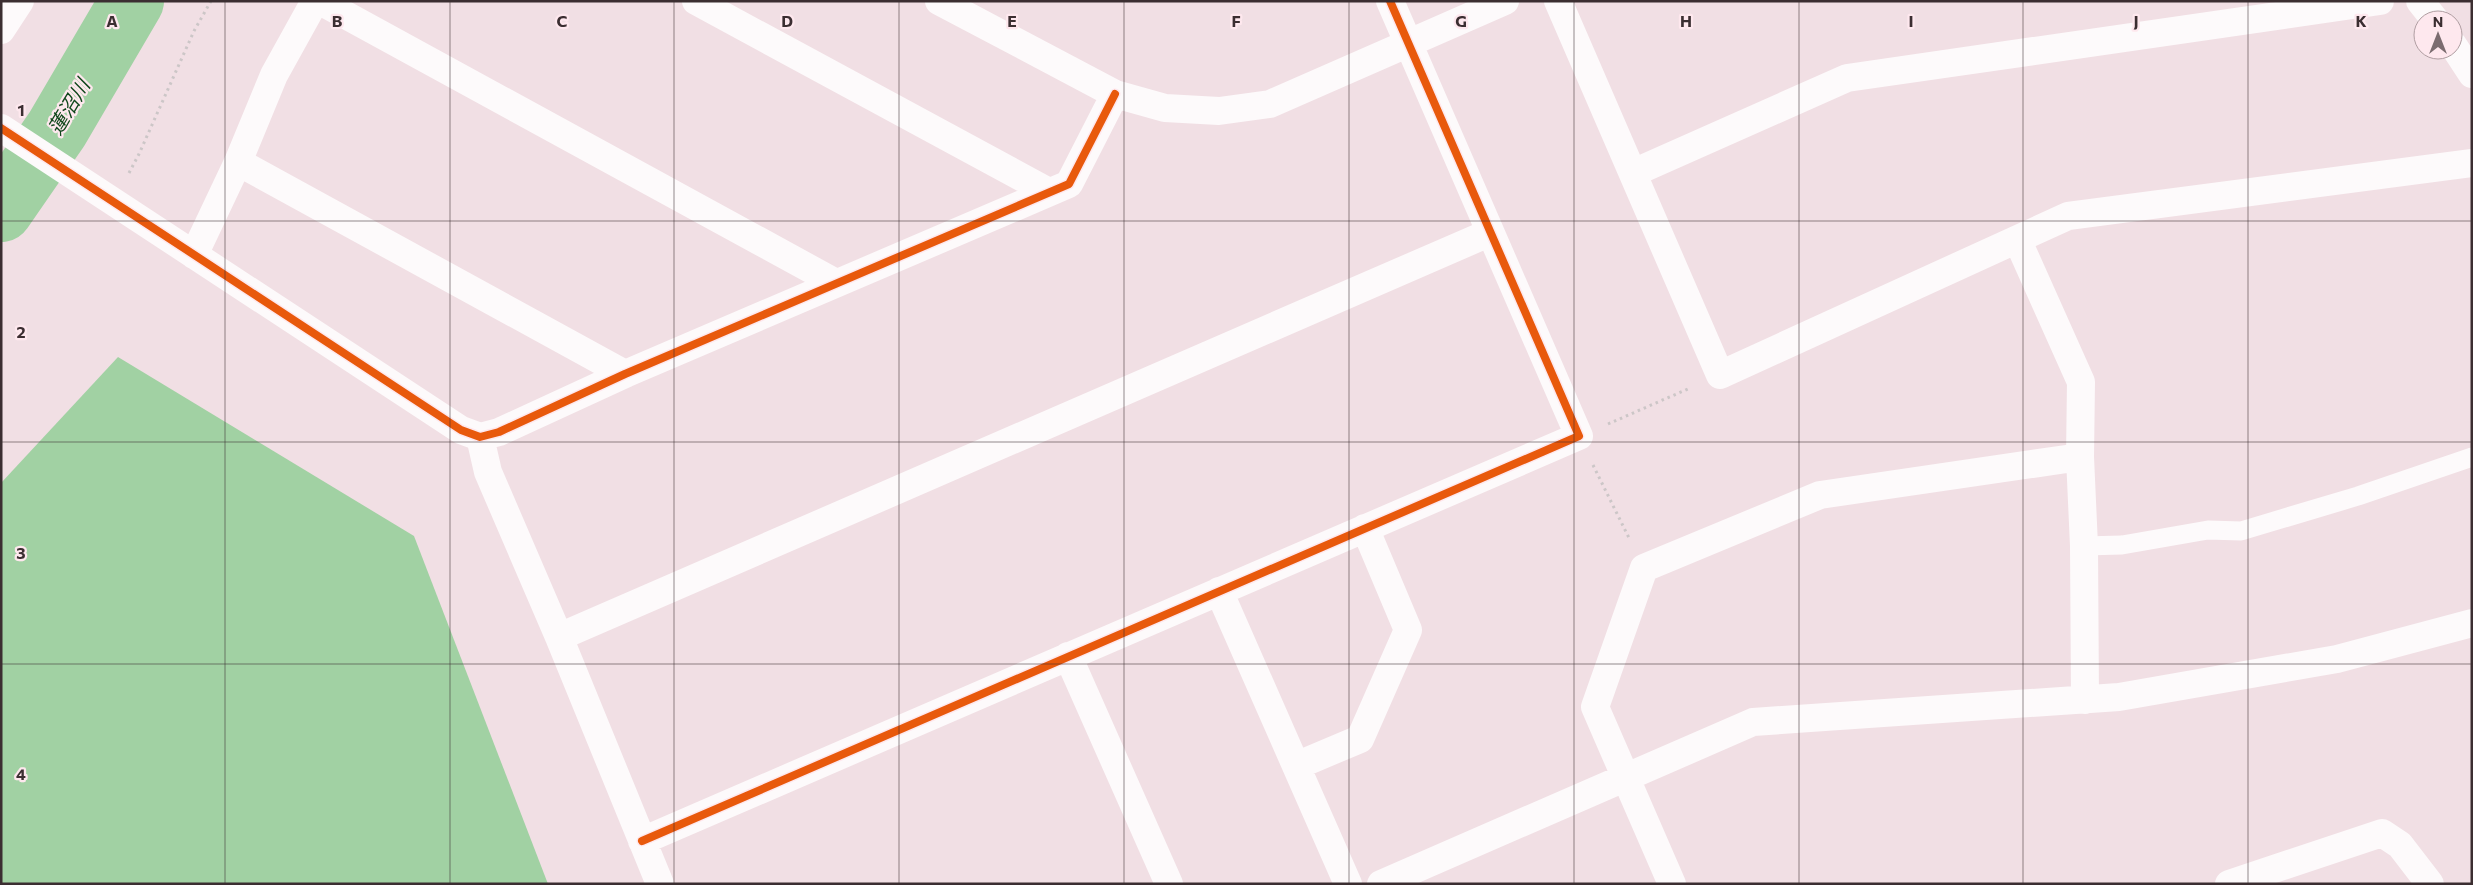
<svg xmlns="http://www.w3.org/2000/svg" width="2473" height="885" viewBox="0 0 2473 885" font-family="Commissioner,'Noto Sans JP',sans-serif">
<style>
.water{fill:#a1d1a3}
.lines{fill:none;stroke-linecap:round;stroke-linejoin:round}
.river{stroke:#a1d1a3;stroke-width:64}
.path{stroke:#ccc6c7;stroke-width:3;stroke-dasharray:2.5 4;stroke-linecap:butt}
.service{stroke:#fdfafb;stroke-width:19}
.minor{stroke:#fdfafb;stroke-width:28}
.cycleway-casing{stroke:#fee8ee;stroke-width:11}
.cycleway{stroke:#e8590c;stroke-width:8}
.grid{fill:none;stroke:#3b2e31;stroke-width:1;stroke-opacity:0.55}
.labels{text-anchor:middle;stroke-width:4.5;stroke-linejoin:round;paint-order:stroke}
.water-label{font-size:20px;font-style:italic;fill:#10471b;stroke:#fee8ee}
.grid-label{font-size:16px;text-anchor:middle;font-weight:bold;fill:#3b2e31;stroke:#fee8ee;stroke-width:4.5;stroke-linejoin:round;paint-order:stroke}
</style>
<rect width="100%" height="100%" fill="#f1dfe4"/>
<path class="water" d="M118,357L414,536L548,884H1V483Z"/>
<g class="lines">
<path class="river" d="M1,210L57,129L132,1"/>
<path class="path" d="M129,173L139,154L194,31L211,1
M1608,424L1690,388
M1593,465L1630,540"/>
<path class="service" d="M2084,546L2122,545L2208,530L2241,531L2358,496L2472,457"/>
<path class="minor" d="M320,1L836,283
M696,1L1049,192
M939,1L1115,94L1165,108L1219,111L1270,104L1505,1
M1558,1L1720,375L2068,216L2472,163
M2420,1L2435,20
M1,30L20,1
M2453,45L2472,74
M1,128L461,430L480,437L499,432L625,374L1069,184L1115,94
M238,162L625,374
M1633,173L1847,78L2380,1
M2018,241L2081,382L2080,457L2084,546L2085,700
M194,255L238,162L274,75L315,1
M480,437L488,472L559,637L660,884
M1219,591L1348,884
M559,637L1489,233
M1068,656L1169,884
M1296,766L1360,739L1408,630L1365,528
M642,841L1579,436L1390,1
M1381,884L1753,722L2119,697L2337,659L2472,623
M1672,884L1595,707L1644,568L1820,495L2080,457
M2229,884L2382,833L2400,845L2430,884"/>
<g class="cycleway-casing">
<path id="cycleway" d="M1,128L461,430L480,437L499,432L625,374L1069,184L1115,94
M642,841L1579,436L1390,1"/>
</g>
<use href="#cycleway" class="cycleway"/>
</g>
<path class="grid" d="M225,1V884M450,1V884M674,1V884M899,1V884M1124,1V884M1349,1V884M1574,1V884M1799,1V884M2023,1V884M2248,1V884M1,221H2472M1,442H2472M1,664H2472"/>
<g class="labels">
<g class="water-label">
<text transform="translate(69 107) rotate(-59)" y="7">蓮沼川</text>
</g>
</g>
<g class="grid-label">
<text x="112" y="27">A</text>
<text x="337" y="27">B</text>
<text x="562" y="27">C</text>
<text x="787" y="27">D</text>
<text x="1012" y="27">E</text>
<text x="1236" y="27">F</text>
<text x="1461" y="27">G</text>
<text x="1686" y="27">H</text>
<text x="1911" y="27">I</text>
<text x="2136" y="27">J</text>
<text x="2361" y="27">K</text>
<text x="21" y="116">1</text>
<text x="21" y="338">2</text>
<text x="21" y="559">3</text>
<text x="21" y="780">4</text>
</g>
<rect width="2473" height="885" fill="none" stroke="#3b2e31" stroke-width="5"/>
<g transform="translate(2438 35)"><circle r="24" fill="#fee8ee" stroke="#b09ea2"/>
<path d="M0-4L9 19L0 12L-9 19Z" fill="#7b6c70"/>
<text y="-8" font-size="14" font-weight="bold" text-anchor="middle" fill="#3b2e31">N</text>
</g>
</svg>
